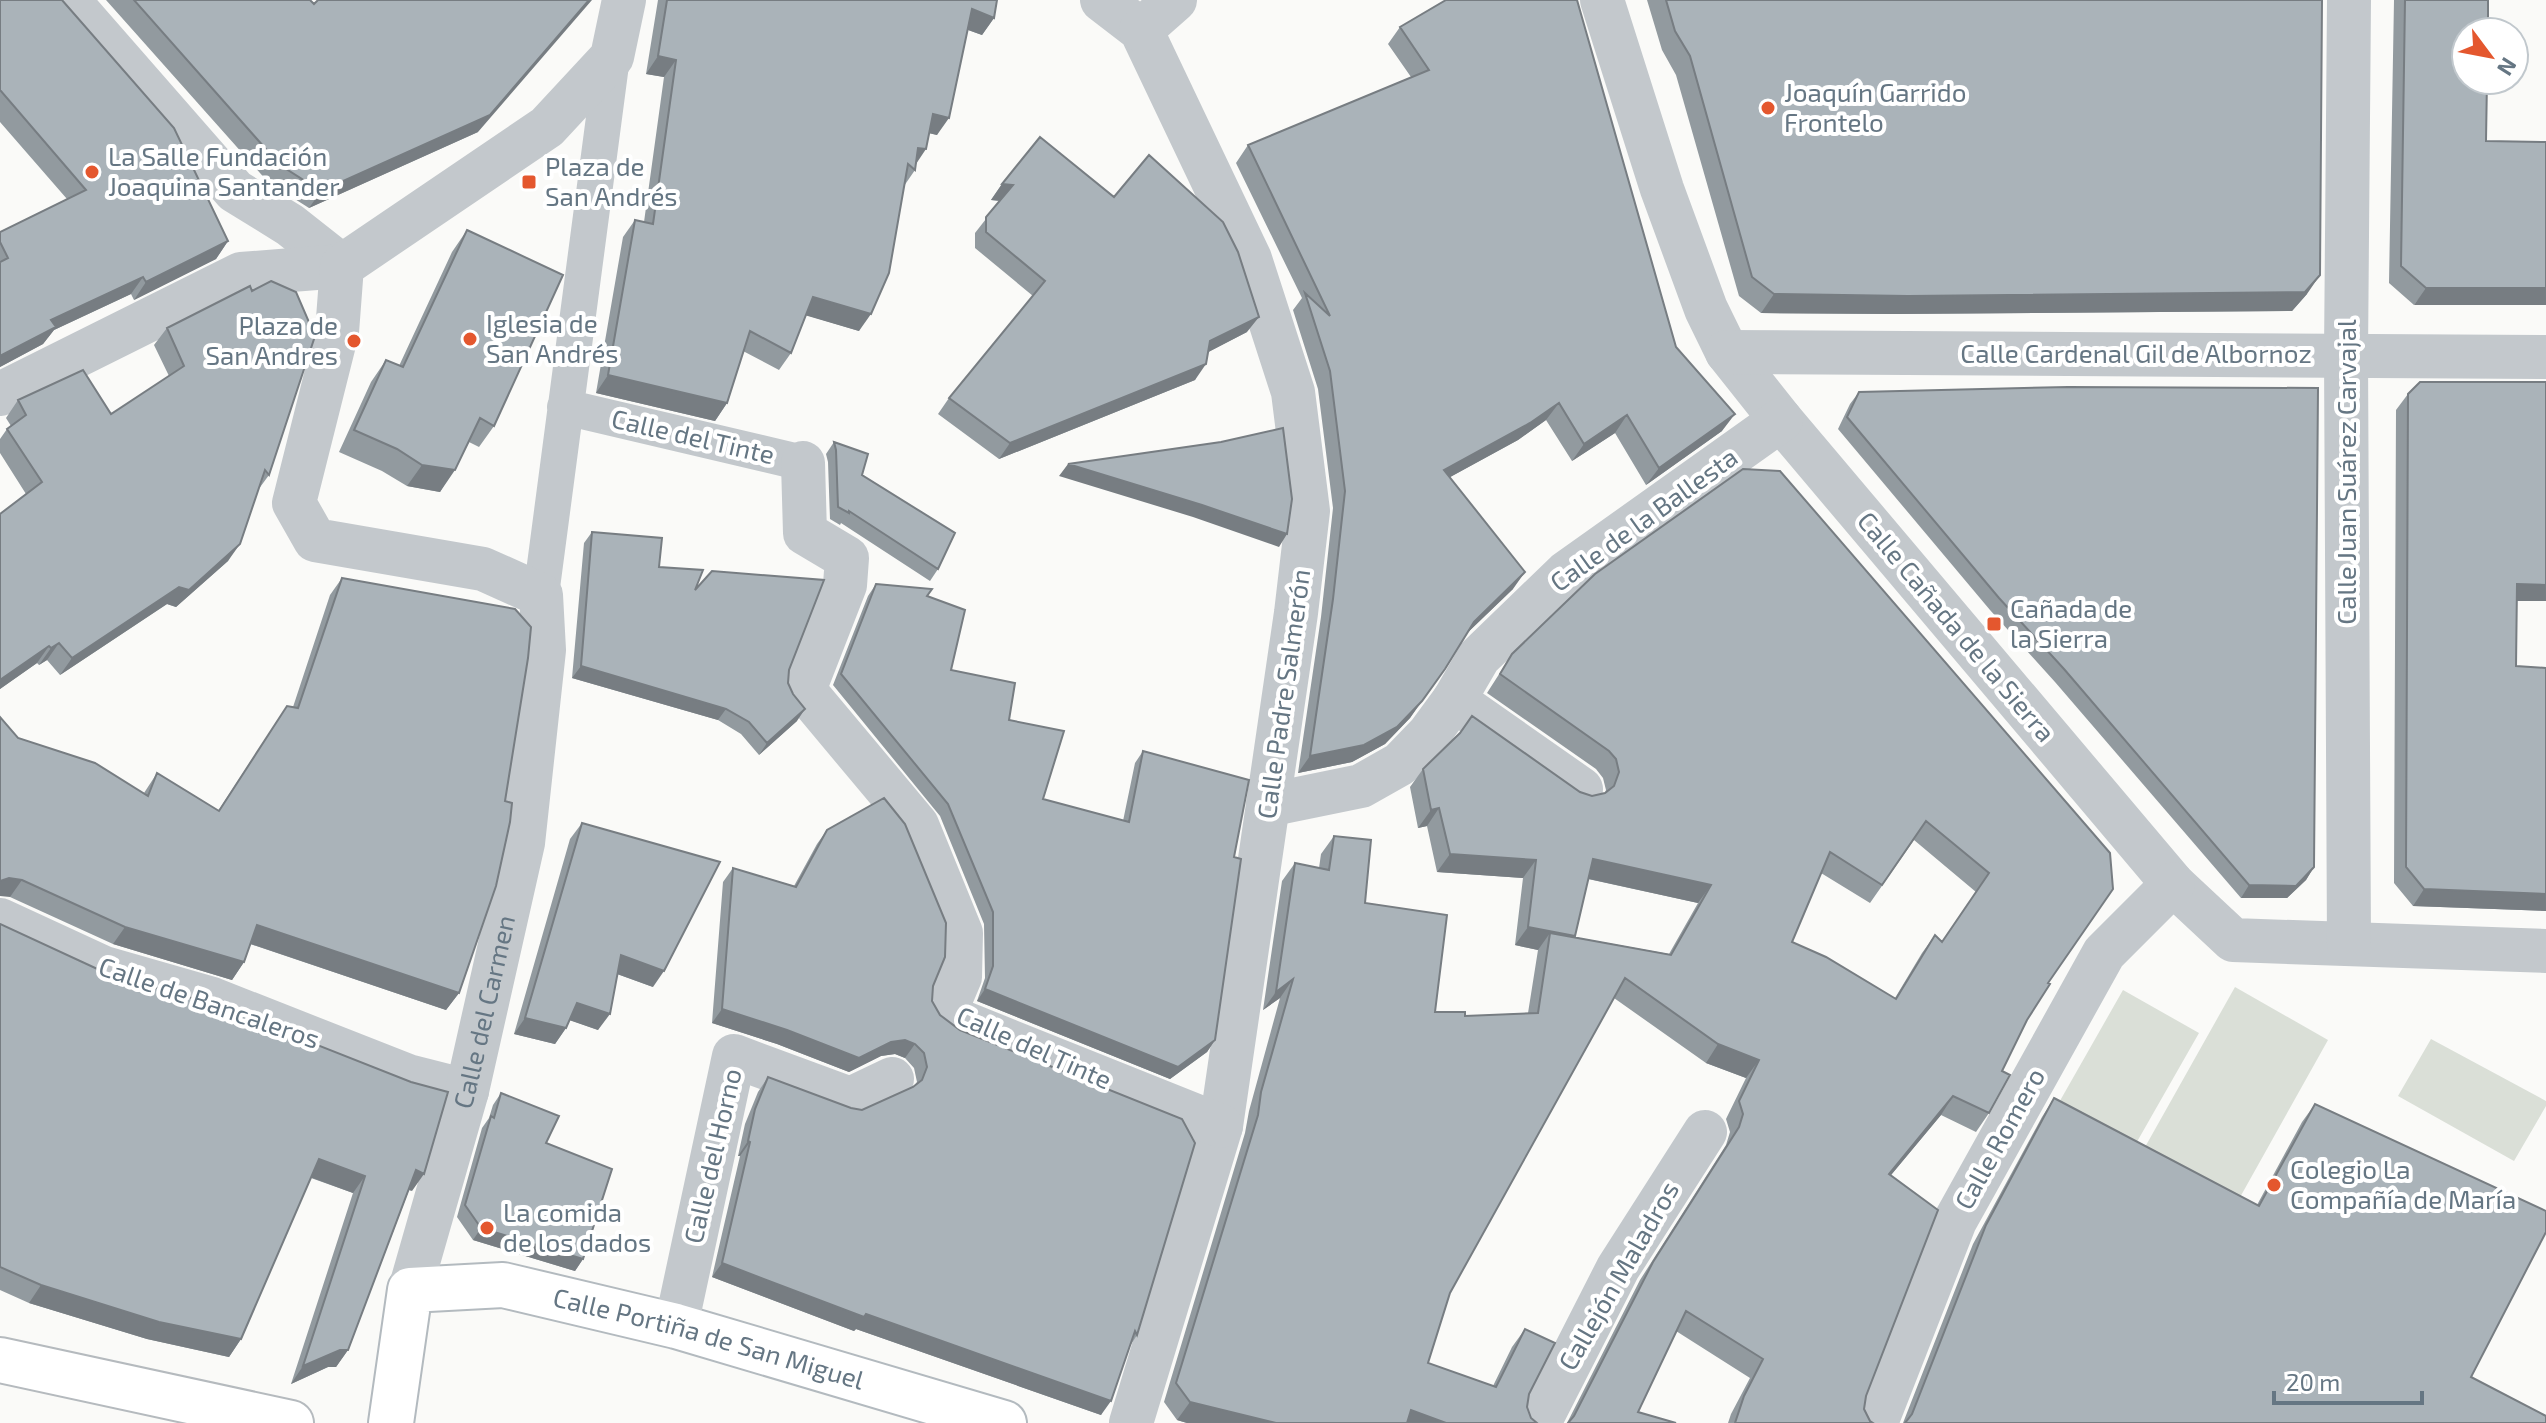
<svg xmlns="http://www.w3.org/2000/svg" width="2546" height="1423" viewBox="0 0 2546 1423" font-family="'Exo 2',sans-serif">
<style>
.green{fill:#dadfd7}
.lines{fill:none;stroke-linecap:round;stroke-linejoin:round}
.secondary-casing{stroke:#b3babf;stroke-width:48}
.primary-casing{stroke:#b5babe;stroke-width:48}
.pedestrian{stroke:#c3c8cc;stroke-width:36}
.minor{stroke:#c3c8cc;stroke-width:44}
.secondary{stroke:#fff;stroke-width:44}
.primary{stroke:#fff;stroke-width:44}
.wall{fill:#929a9f;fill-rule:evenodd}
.shaded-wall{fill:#777d82}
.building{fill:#aab3b9;stroke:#777d82;stroke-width:2;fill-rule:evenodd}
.poi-dot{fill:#e4572e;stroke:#fff;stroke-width:3}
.labels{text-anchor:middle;stroke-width:8;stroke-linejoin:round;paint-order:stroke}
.poi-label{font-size:26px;fill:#657683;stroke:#fff;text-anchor:start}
.street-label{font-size:26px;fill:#657683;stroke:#fff}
</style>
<rect width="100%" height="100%" fill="#fafaf8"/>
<path class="green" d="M2235,987L2328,1040L2234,1208L2140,1156Z
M2123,990L2199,1033L2134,1147L2057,1106Z
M2431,1039L2546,1101V1106L2514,1161L2398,1096Z"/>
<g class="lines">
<g class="secondary-casing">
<g id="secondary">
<path id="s2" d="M391,1423L410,1290L503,1285L676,1326L1004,1423"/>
</g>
</g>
<g class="primary-casing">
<path id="primary" d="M0,1360L291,1423"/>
</g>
<path class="pedestrian" d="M565,407L803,463
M541,595L612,57"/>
<g class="minor">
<path d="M68,0L235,191L290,225L342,266"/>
<path d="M1102,0L1141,30L1250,259L1293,392L1308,511L1296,613L1221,1126L1131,1423"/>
<path d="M1602,0L1662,189L1706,309L1727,352L1781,420L2173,884L2233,940L2546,951"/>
<path d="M2349,0L2346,355L2349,944"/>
<path d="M1141,30L1175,0"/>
<path d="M1727,352L2546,357"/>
<path d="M0,394L241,274L342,266"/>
<path d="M803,463L805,533L847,558L845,585L804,690L917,825L961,933L960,977L946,1010L959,1021L1221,1126"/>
<path d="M1454,700L1581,789"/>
<path d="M1268,805L1361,786L1400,764L1429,734L1454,700L1479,657L1566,573L1781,420"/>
<path d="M0,920L104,968L212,999L408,1076L467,1091"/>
<path id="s1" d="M410,1290L467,1091L523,843L544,650L541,595L483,569L315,540L294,503L337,332L342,266L547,127L612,57L624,0"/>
<path d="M676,1326L734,1056L850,1099L892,1079"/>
<path d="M1539,1423L1618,1268L1705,1132"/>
<path d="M1876,1423L1955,1221L2104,953L2173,884"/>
</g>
<use href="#secondary" class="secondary"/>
<use href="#primary" class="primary"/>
</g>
<path class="wall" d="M0,0L228,241L216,259L134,300L131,294L54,330L43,344L0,367V232L67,199L0,122Z
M106,0H310L478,132L309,208L268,182Z
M658,0H997L994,18L982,35L968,30L937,135L929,133L916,163L915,170L904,186L859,331L806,315L791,353L779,370L743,351L727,403L715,421L596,393L623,237L635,220L644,222L664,77L646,74Z
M1647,0H2322L2307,294L2292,311L1895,314L1761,313L1739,296L1676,75L1662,50Z
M2394,0H2488L2486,141L2546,142L2414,305L2389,283Z
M1400,27L1676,347L1722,431L1646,485L1615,433L1572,461L1546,420L1518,440L1450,477L1513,589L1465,635L1410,718L1385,744L1352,762L1298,773L1321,617L1333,508L1318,389L1293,310L1302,298L1236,163L1248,145L1411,77L1388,44Z
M1002,184L1247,332L1208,352L1195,380L999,459L938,414L949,398L1033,296L975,248V233L1000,201L991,200Z
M467,230L494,426L479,447L469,442L440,492L407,486L382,471L339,452L371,382L386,360L399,366L452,252Z
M167,328L269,475L258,490L228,561L176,607L167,604L60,675L47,660L39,665L37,663L0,689V514L26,494L0,453V439L7,429L11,426L6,418L18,400L111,414L169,376L154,345Z
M2546,382V601H2517L2516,666L2546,911L2413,906L2394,883L2396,410L2408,394Z
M1859,392L2314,867L2306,880L2287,898H2241L2055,682L1990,610L1838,429L1850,404Z
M834,442L938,569L930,581L841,523L840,525L830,519L828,462L826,454Z
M1780,471L2048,983L2027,1020L2002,1071L1989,1113L1976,1132L1941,1115L1891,1175L1864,1409L1870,1421L1873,1423H1728L1731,1414L1750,1378L1676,1331L1638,1412L1676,1423H1567L1640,1280L1726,1145L1730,1132L1726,1119L1746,1078L1706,1063L1614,998L1450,1293L1428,1363L1493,1386L1512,1347L1525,1329L1529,1394L1527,1407L1531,1418L1537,1423H1187L1177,1420L1164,1402L1245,1133L1249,1111L1280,998L1263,1010L1282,881L1295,863L1319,868L1321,854L1334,836L1365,903L1435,1012L1465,1016L1528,1013L1538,950L1515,945L1523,878L1437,872L1427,826L1418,828L1410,787L1423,769L1580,792L1592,796L1605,793L1606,790L1603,778L1596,769L1487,693L1512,654ZM1914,840L1976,892L1942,942L1935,935L1922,953L1895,998L1792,942L1821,873L1870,903ZM1588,879L1698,903L1669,954L1574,937Z
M592,532L659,567L695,590L789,670L788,683L797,721L759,755L741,734L718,720L572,678L584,543Z
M342,578L459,993L446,1010L250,944L244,962L232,980L113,944L10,897L18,738L144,793L157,773L218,811L287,706L293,707L330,595Z
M876,584L927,596L951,670L1009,720L1043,799L1123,821L1135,763L1143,751L1234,857L1215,1040L1207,1052L1170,1079L977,1001L985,978L984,924L940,816L833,685L868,596Z
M582,823L653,987L617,974L598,1030L570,1020L566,1028L555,1044L514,1034L570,839Z
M827,830L933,986L932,1001L1137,1335L1130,1346L1101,1415L856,1329L854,1331L712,1277L740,1156H738L745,1124L758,1092L768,1077L851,1108L862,1110L913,1087L917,1082L914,1068L905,1058L895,1054L881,1056L849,1072L777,1044L712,1023L723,882L733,868L794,886L817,844Z
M0,924L412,1191L409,1190L348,1350L336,1367H328L291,1384L353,1193L311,1178L241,1339L229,1357L147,1339L29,1303L0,1290Z
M501,1093L546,1143L583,1259L575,1271L473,1240L457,1217L482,1128L489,1118L493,1105Z
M2054,1098L2257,1205L2302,1122L2315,1104L2471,1377L2546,1423H1903L1973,1244L2042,1117Z"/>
<path class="shaded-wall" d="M589,0H592L478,132L309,208L321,191Z
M972,9L994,18L982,35L960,27Z
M658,56L676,60L664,77L646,74Z
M933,114L949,118L937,135L920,131Z
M918,148L926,149L914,167Z
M1002,184L1013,185L1002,201L991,200Z
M228,241L216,259L134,300L146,282Z
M2320,275L2307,294L2292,311L1895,314L1761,313L1774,294Z
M143,277L131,294L54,330L43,344L0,367V356L51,320Z
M2426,288H2546V305H2414Z
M813,297L871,314L859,331L801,314Z
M1259,317L1247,332L1199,357L1210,341Z
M1206,364L1195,380L999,459L1010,443Z
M608,375L727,403L715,421L596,393Z
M1559,403L1546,420L1518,440L1432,487L1444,470Z
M1735,414L1722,431L1646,485L1659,468Z
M1627,415L1615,433L1572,461L1584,444Z
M1068,464L1202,505L1287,534L1279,547L1193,517L1059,476Z
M422,465L455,470L440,492L407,486Z
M240,544L228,561L176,607L167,604L60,675L72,658Z
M1525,572L1513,589L1461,639L1474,622Z
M2517,584L2546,585V601H2505Z
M59,643L47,660L39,665L51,648Z
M49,646L37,663L0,689V680Z
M581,666L726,709L718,720L572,678Z
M1445,669L1410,718L1385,744L1352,762L1298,773L1310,756Z
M805,709L797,721L759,755L767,743Z
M1439,808L1427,826L1418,828L1431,810Z
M1450,854L1536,860L1523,878L1437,872Z
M1593,859L1711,885L1698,903L1580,877Z
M2314,867L2306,880L2287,898H2241L2249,885Z
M9,878L22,880L10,897L0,896V881Z
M2424,889L2546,894V911L2413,906Z
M257,925L459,993L446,1010L245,942Z
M125,927L244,962L232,980L113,944Z
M1528,927L1575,936L1562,954L1550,933L1538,950L1515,945Z
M621,955L664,971L653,987L609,971Z
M1293,979L1280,998L1263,1010L1276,992Z
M985,989L1215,1040L1207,1052L1170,1079L977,1001Z
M577,1003L610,1014L598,1030L566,1019Z
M722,1009L891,1042L905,1040L915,1044L905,1058L895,1054L881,1056L849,1072L777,1044L712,1023Z
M525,1018L566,1028L555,1044L514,1034Z
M1718,1044L1759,1060L1746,1078L1706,1063Z
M1953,1096L1941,1115L1876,1193L1889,1174Z
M748,1141L750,1142L740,1156H738Z
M319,1159L365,1176L353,1193L307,1176Z
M416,1170L424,1174L412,1191L404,1188Z
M481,1228L583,1259L575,1271L473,1240Z
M722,1263L866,1314L1111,1401L1101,1415L856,1329L854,1331L712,1277Z
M41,1285L241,1339L229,1357L147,1339L29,1303Z
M340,1350H348L336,1367H328L291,1384L303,1366Z
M1190,1402L1276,1423H1187L1177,1420Z
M1411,1410L1446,1423H1401Z"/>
<path class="building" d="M0,0H62L174,128L228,241L146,282L143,277L51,320L56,327L0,356V262L8,258L0,242V232L86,190L0,90Z
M134,0H310L314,4L318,0H589L490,115L321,191L280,165Z
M667,0H997L994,18L972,9L949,118L933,114L926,149L918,148L915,170L908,164L889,273L871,314L813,297L791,353L750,331L727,403L608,375L635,220L653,224L676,60L658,56Z
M1446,0H1577L1676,347L1735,414L1659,468L1627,415L1584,444L1559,403L1530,423L1444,470L1525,572L1474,622L1445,669L1422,701L1397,727L1364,745L1310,756L1333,599L1345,491L1330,371L1305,293L1330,316L1248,145L1429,70L1400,27Z
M1666,0H2322L2320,275L2305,292L1908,296L1774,294L1752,277L1690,56L1675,31Z
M2405,0H2488V32H2466V80H2487L2486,141L2546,142V288H2426L2401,266Z
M1040,137L1114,197L1149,155L1223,222L1238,252L1259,317L1210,341L1206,364L1010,443L949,398L1045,281L986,232V217L1013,185L1002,184Z
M467,230L563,275L494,426L480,418L455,470L422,465L397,449L354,430L386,360L403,367Z
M271,281L296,292L315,336L269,475L265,470L240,544L189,590L179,587L72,658L59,643L51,648L49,646L0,680V514L42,482L7,429L26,415L18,400L83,370L111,414L184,366L167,328L250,286L252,291Z
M2420,382H2546V585L2517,584L2516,666L2546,668V894L2424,889L2406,867L2408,394Z
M2068,387L2318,388L2314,867L2296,886L2249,885L2064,669L1999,598L1847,417L1859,392Z
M1283,428L1292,499L1287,534L1202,505L1068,464L1221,442Z
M834,442L868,454L862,475L955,533L938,569L849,511V513L838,507L836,450Z
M1743,469L1780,471L2110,853L2113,889L2048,983L2050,984L2027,1020L2002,1071L2010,1075L1989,1113L1953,1096L1889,1174L1938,1210L1866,1396L1864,1409L1870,1421L1873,1423H1735L1744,1396L1763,1359L1686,1311L1638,1412L1676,1423H1568L1574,1416L1653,1262L1739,1127L1743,1114L1739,1101L1759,1060L1718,1044L1625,978L1450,1293L1428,1363L1496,1387L1525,1329L1555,1343L1529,1394L1527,1407L1531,1418L1537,1423H1446L1411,1410L1407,1423H1276L1190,1402L1176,1383L1258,1115L1261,1092L1293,979L1276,992L1295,863L1329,870L1334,836L1371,840L1365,903L1447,915L1435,1012H1465V1016L1538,1013L1550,933L1671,955L1711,885L1593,859L1575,936L1528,927L1536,860L1450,854L1439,808L1431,810L1423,769L1460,733L1472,716L1580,792L1592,796L1605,793L1614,786L1619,772L1616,759L1609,751L1500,674L1512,654L1595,574ZM1926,821L1989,873L1942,942L1935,935L1896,999L1826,957L1792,942L1830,852L1882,885Z
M592,532L662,538L659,567L703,570L695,590L712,571L824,580L789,670L788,683L793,694L805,709L767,743L749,722L726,709L581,666Z
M342,578L515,609L531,627L528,658L505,801L512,803L510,822L496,886L459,993L257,925L244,962L125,927L22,880L9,878L0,881V717L18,738L95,763L148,796L157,773L219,811L287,706L298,708Z
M876,584L932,589L927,596L965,610L951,670L1015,683L1009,720L1064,731L1043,799L1129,822L1143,751L1249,780L1234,857L1241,859L1215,1040L1178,1067L985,989L993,966V912L948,804L841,674Z
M884,798L905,824L946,923L945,957L933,986L932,1001L940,1015L960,1030L1182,1119L1195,1143L1137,1335L1135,1331L1111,1401L866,1314L864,1317L722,1263L750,1142L748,1141L755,1109L768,1077L851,1108L862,1110L913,1087L922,1080L927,1067L924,1053L915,1044L905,1040L891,1042L859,1058L787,1030L722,1009L733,868L796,887L827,830Z
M582,823L720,862L664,971L621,955L610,1014L577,1003L566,1028L525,1018Z
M0,924L106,973L216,1005L411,1082L448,1092L424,1174L416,1170L348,1350H340L303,1366L365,1176L319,1159L241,1339L159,1322L41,1285L0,1267Z
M501,1093L559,1116L546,1143L612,1169L583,1259L481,1228L465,1205L491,1116L494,1118Z
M2054,1098L2259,1206L2315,1104L2546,1211V1232L2471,1377L2546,1416V1423H1905L1912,1414L1986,1225Z"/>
<g class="poi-dot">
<circle cx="1768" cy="108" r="8"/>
<circle cx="92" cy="172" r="8"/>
<rect x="521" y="174" width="16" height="16" rx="4"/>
<circle cx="470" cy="339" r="8"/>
<circle cx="354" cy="341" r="8"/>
<rect x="1986" y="616" width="16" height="16" rx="4"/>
<circle cx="2274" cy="1185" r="8"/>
<circle cx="487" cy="1228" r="8"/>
</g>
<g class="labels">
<g class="poi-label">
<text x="1784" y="102">Joaquín Garrido<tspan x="1784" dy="30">Frontelo</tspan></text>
<text x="108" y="166">La Salle Fundación<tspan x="108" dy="30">Joaquina Santander</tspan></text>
<text x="545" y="176">Plaza de<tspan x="545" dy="30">San Andrés</tspan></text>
<text x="486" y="333">Iglesia de<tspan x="486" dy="30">San Andrés</tspan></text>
<text x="338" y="335" text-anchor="end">Plaza de<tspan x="338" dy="30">San Andres</tspan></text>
<text x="2010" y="618">Cañada de<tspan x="2010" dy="30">la Sierra</tspan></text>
<text x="2290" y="1179">Colegio La<tspan x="2290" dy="30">Compañía de María</tspan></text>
<text x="503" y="1222">La comida<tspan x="503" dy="30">de los dados</tspan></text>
</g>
<g class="street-label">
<text x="2136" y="363">Calle Cardenal Gil de Albornoz</text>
<text transform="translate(693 437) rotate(13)" y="9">Calle del Tinte</text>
<text transform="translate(2347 472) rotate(-90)" y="9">Calle Juan Suárez Carvajal</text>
<text transform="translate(1644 520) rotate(-36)" y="9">Calle de la Ballesta</text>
<text transform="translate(1956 627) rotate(50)" y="9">Calle Cañada de la Sierra</text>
<text transform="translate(1284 694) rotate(-82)" y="9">Calle Padre Salmerón</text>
<text transform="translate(209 1003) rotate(19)" y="9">Calle de Bancaleros</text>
<text dy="9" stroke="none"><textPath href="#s1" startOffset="288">Calle del Carmen</textPath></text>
<text transform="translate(1034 1048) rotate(24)" y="9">Calle del Tinte</text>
<text transform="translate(2000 1139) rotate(-61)" y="9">Calle Romero</text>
<text transform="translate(713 1156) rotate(-77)" y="9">Calle del Horno</text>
<text transform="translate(1619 1276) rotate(-60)" y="9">Callejón Maladros</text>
<text dy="9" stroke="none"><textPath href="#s2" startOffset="440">Calle Portiña de San Miguel</textPath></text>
</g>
</g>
<g transform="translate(2490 56) rotate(122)"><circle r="38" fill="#ffffff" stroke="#c1c8cd" stroke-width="2"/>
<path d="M0-6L14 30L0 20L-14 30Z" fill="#e4572e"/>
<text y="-12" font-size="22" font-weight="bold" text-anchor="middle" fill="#657683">N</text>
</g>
<path d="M2274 1391v12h148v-12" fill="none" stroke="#657683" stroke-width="4"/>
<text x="2286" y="1391" font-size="24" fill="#657683" stroke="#ffffff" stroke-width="6" paint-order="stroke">20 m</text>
</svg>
